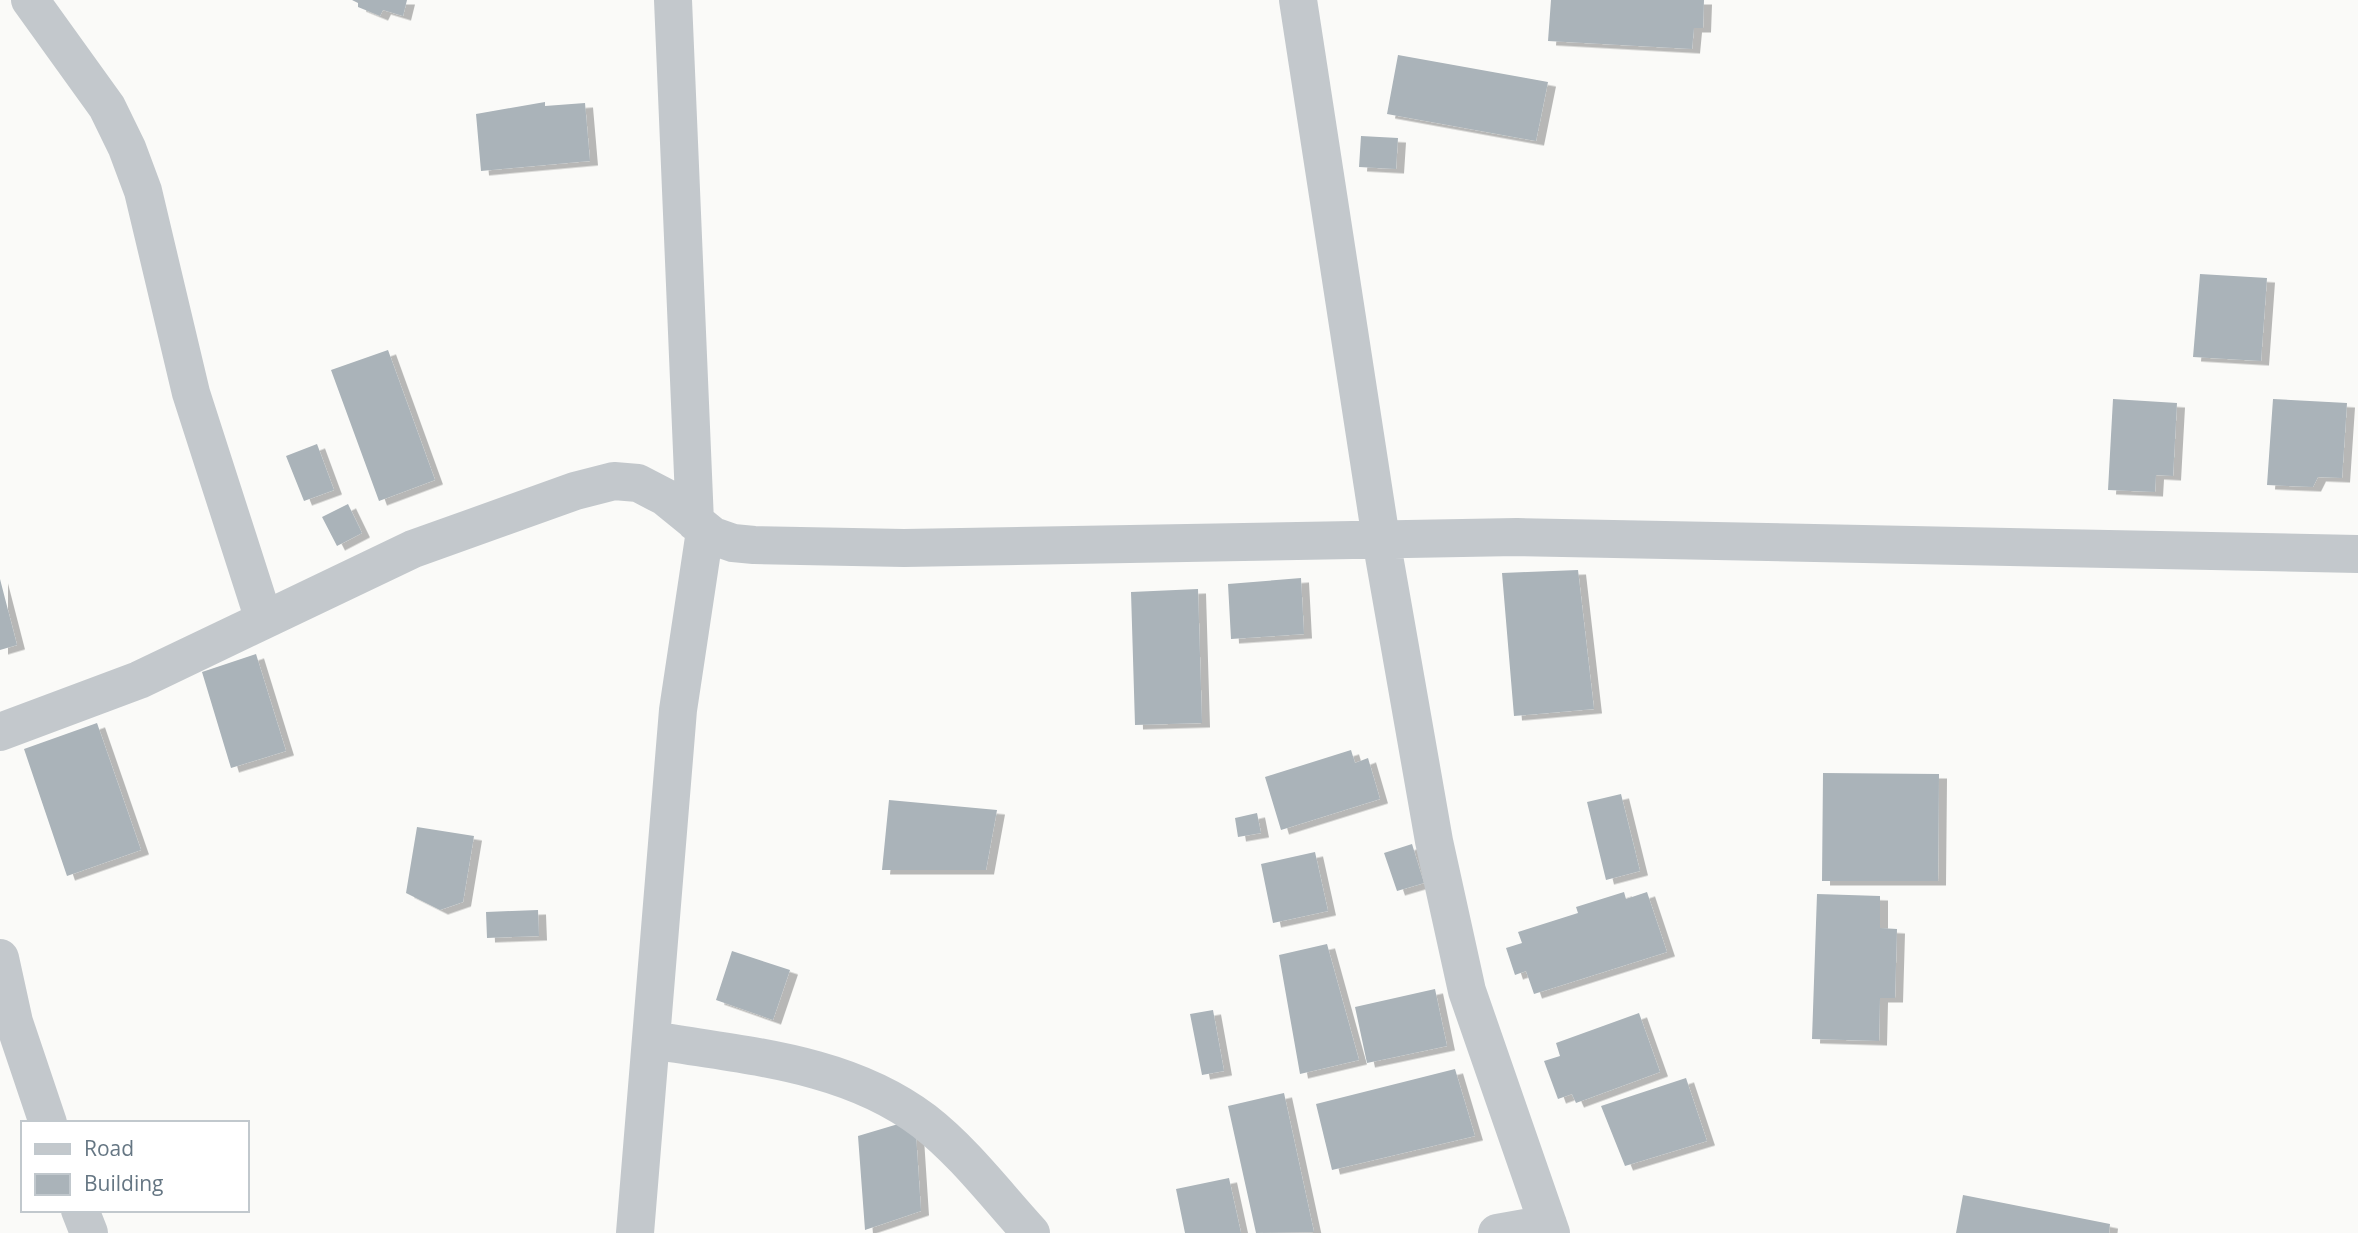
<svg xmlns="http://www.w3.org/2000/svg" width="2358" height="1233" viewBox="0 0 2358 1233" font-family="'Open Sans',sans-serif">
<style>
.building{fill:#aab3b9;filter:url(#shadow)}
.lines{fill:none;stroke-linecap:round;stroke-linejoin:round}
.minor{stroke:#c3c8cc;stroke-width:38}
</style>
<defs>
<filter id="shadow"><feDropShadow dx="8" dy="4.5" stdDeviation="0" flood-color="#0004"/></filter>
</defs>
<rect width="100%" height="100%" fill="#fafaf8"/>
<path class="building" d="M352,0H407L403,16L383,10L380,16L358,7V3Z
M1551,0H1704L1703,28H1694L1692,49L1548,41Z
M1398,55L1548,82L1536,141L1387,114Z
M545,102V106L585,103L590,161L481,171L476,114Z
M1361,136L1398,138L1396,169L1359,167Z
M2200,274L2267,278L2261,361L2193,357Z
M388,350L435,480L379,501L331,370Z
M2113,399L2177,403L2173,476L2156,475L2155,492L2108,490Z
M2273,399L2347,403L2342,478L2318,477L2313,487L2267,485Z
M317,444L334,490L304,501L286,456Z
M348,504L362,533L337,546L322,517Z
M1578,570L1594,709L1514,716L1502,573Z
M1301,578L1304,634L1231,639L1228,584Z
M0,579L17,645L0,650Z
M1198,589L1202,723L1135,725L1131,592Z
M256,654L286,751L231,768L202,672Z
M97,723L141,850L67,876L24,749Z
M1351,750L1355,763L1368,758L1380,799L1281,830L1265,777Z
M1823,773L1939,774L1938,881H1822Z
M1621,794L1640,871L1606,880L1587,802Z
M889,800L997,810L986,870H882Z
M1257,813L1261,833L1238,837L1235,818Z
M417,827L474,836L463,902L440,910L406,893Z
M1412,844L1424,883L1397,891L1384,853Z
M1315,852L1328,911L1273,923L1261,864Z
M1624,892L1626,899L1647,892L1667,952L1534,994L1526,971L1515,975L1506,948L1522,943L1518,932L1578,913L1576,907Z
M1817,894L1880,896V928L1897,929L1895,998H1880L1879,1041L1812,1039Z
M538,910L539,936L487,938L486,912Z
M1327,944L1359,1060L1300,1074L1279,955Z
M732,951L790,970L773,1020L716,1000Z
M1435,989L1447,1046L1367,1063L1355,1007Z
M1213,1010L1224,1071L1202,1075L1190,1014Z
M1639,1013L1660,1072L1576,1103L1572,1094L1558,1099L1544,1061L1560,1056L1556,1043Z
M1455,1069L1475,1136L1332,1170L1316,1104Z
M1686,1078L1707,1141L1625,1166L1601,1106Z
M1284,1093L1314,1232L1256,1233L1228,1106Z
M915,1119L921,1211L865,1230L858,1136Z
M1229,1178L1241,1233H1185L1176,1189Z
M1963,1195L2110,1224L2109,1233H1956Z"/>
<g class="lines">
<path class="minor" d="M30,0L107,107L127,148L143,191L191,393L264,620
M673,0L695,522
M1298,0L1381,539L1434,841L1467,991L1551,1233
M0,732L139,680L413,549L575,491L614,481L638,483L665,497L713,536L733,543L754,545L904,548L1517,537L2358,554
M0,958L14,1022L48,1123
M652,1040C746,1056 846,1062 924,1121C964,1152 997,1196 1031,1233
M80,1210L89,1233
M635,1233L678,710L705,531
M1497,1233L1548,1224"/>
</g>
<rect x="21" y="1121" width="228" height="91" fill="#ffffff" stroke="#c1c8cd" stroke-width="2"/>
<rect x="35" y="1144" width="35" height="10" fill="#c3c8cc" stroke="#c1c8cd" stroke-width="2"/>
<text x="84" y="1156" font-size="21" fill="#657683">Road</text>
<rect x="35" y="1174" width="35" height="21" fill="#aab3b9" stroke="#c1c8cd" stroke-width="2"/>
<text x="84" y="1191" font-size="21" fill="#657683">Building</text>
</svg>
